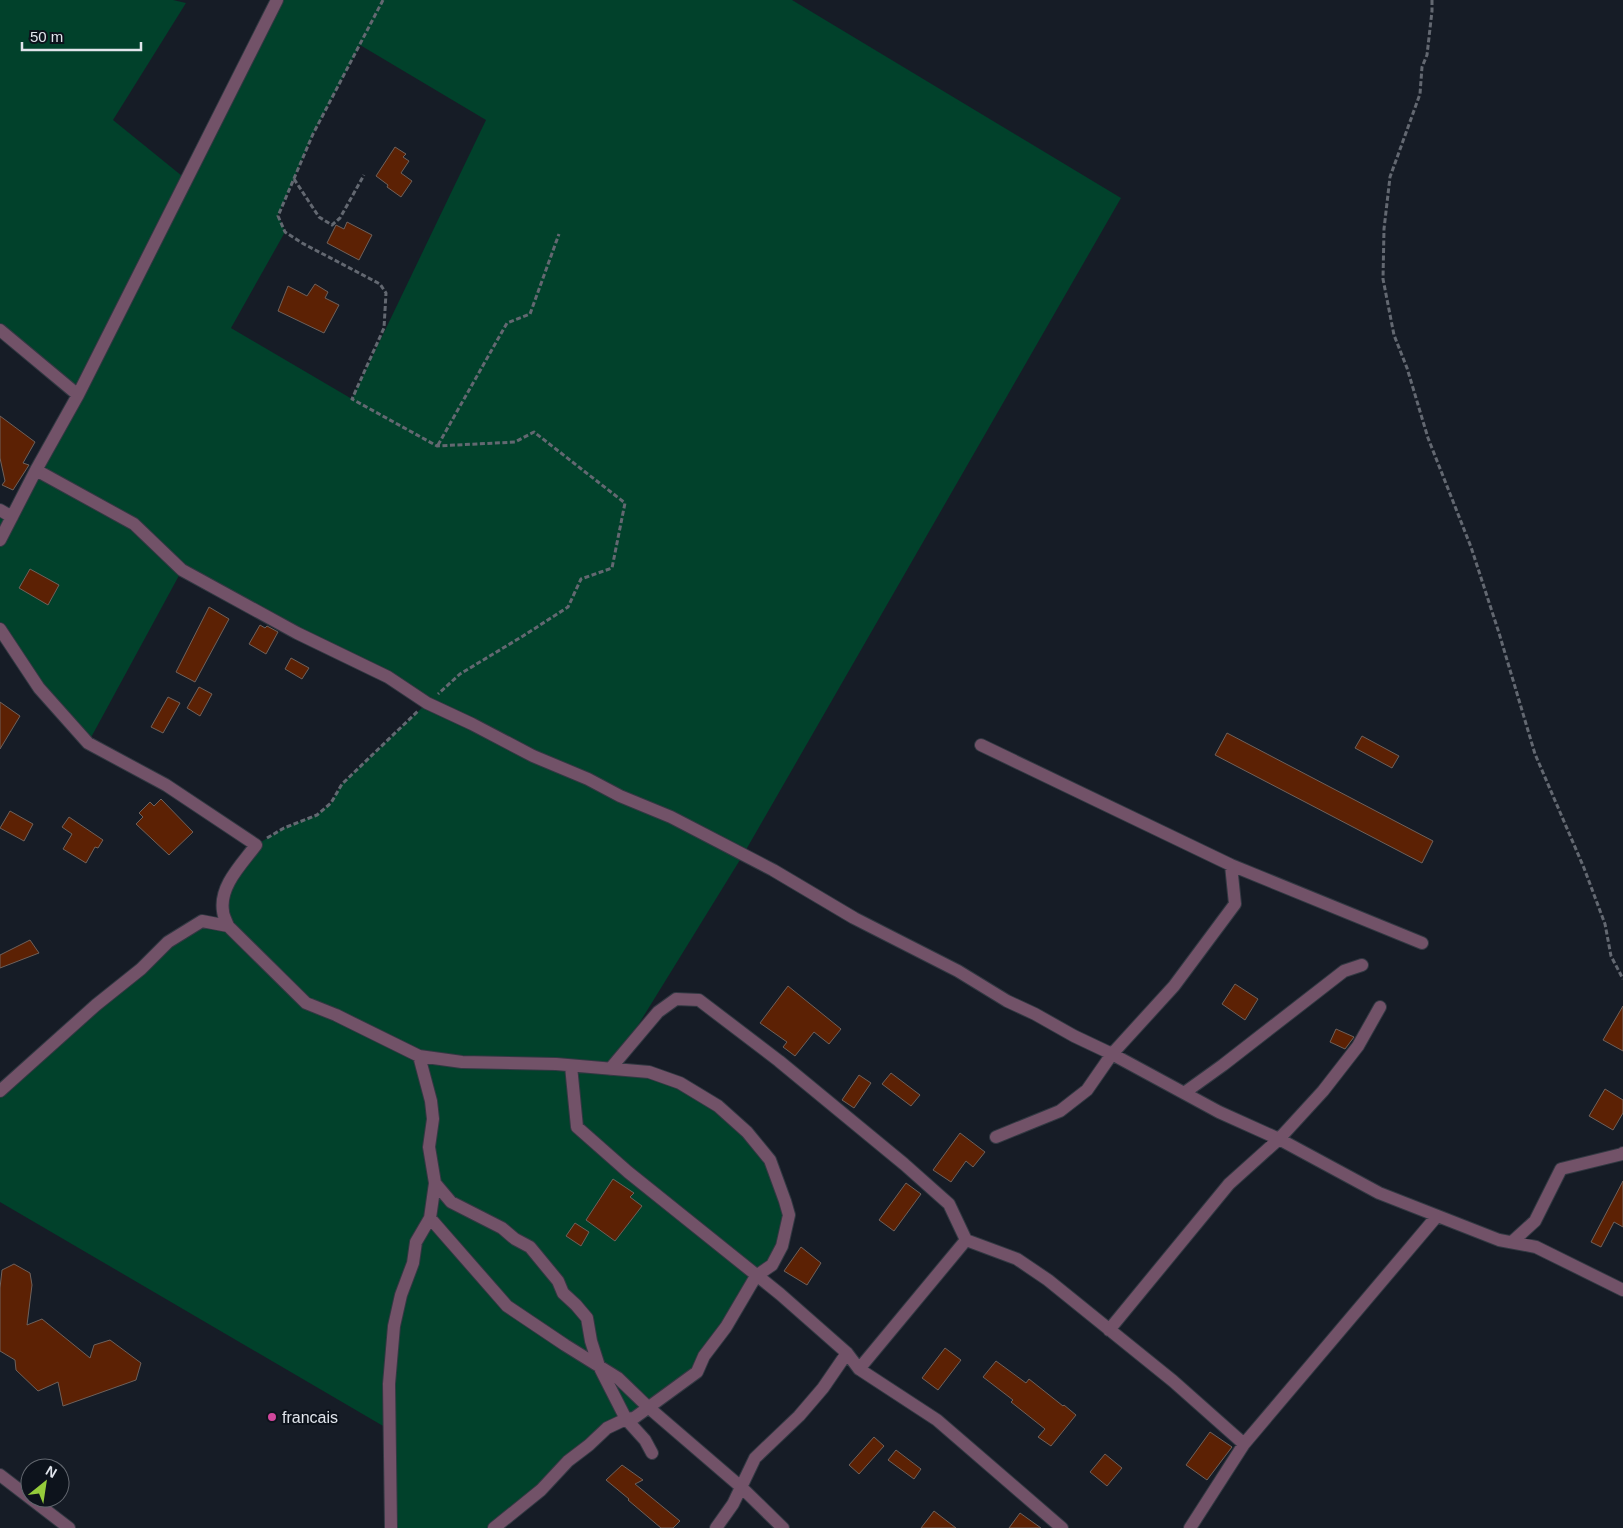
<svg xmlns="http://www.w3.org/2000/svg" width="1623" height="1528" viewBox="0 0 1623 1528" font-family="Arial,sans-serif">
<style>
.green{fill:#01412b;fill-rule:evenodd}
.building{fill:#5c2104;stroke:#6f615b}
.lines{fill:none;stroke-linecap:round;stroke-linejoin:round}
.minor-casing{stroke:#323842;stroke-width:14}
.path{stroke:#636871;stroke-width:3;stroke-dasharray:5 2.5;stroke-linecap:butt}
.minor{stroke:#725268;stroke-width:12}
.hotel-dot{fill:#d1479c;stroke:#0d131c;stroke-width:2}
.labels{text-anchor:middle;stroke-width:4;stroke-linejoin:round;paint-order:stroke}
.poi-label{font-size:16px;fill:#e1e5ec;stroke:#0d131c;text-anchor:start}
</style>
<rect width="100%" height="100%" fill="#161c26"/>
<path class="green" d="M0,0H173L186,3L113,120L187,180L281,0H792L1121,198L743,855L611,1069L671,1080L718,1106L770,1160L785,1201L782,1246L697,1372L607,1428L494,1528H394L390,1430L0,1202V1095L141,969L202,921L228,926L224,892L256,845L284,828L317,815L331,803L342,784L427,703L182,570L88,743L0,629V510L11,517L76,393L0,330ZM360,45L486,120L352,399L231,328L285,232L278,215L313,134Z"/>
<path class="building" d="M395,147L406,154L403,157L409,161L401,173L412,181L401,197L387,187L388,185L376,176Z
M347,222L372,235L359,260L327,243L336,225L344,229Z
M315,284L328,292L325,298L339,305L324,333L278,311L288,286L307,296Z
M0,416L35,442L23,463L29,465L13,490L2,485L5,481L0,458Z
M30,569L59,585L48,605L19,588Z
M209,607L229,619L195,682L176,672Z
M260,625L265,628L267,626L278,632L266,654L249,644Z
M291,658L309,668L302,679L285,669Z
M199,687L212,694L200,716L187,708Z
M168,697L180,703L163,733L151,727Z
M0,702L20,716L0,749Z
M1227,733L1433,841L1422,863L1215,755Z
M1362,736L1399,756L1392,768L1355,748Z
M161,799L193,832L169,855L136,824L143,817L139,813L150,802L154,806Z
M10,811L33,824L24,841L0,828Z
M69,817L103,840L98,848L95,847L86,863L63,849L72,834L62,827Z
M30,940L39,953L0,968V955Z
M1235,984L1258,999L1245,1020L1222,1004Z
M788,986L841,1029L829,1044L814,1032L795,1056L783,1047L787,1042L760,1023Z
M1623,1006V1051L1603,1040Z
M1336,1029L1354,1037L1345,1049L1330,1042Z
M891,1073L920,1095L911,1106L882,1084Z
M859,1075L871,1083L854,1108L842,1100Z
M1605,1089L1623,1100V1113L1613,1130L1589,1116Z
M960,1133L985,1152L973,1167L966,1161L951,1182L933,1170Z
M613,1179L634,1193L630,1197L642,1206L615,1241L586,1220Z
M1623,1181V1227L1614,1222L1601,1247L1591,1242Z
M906,1183L921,1194L894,1231L879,1220Z
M575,1223L589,1232L581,1246L566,1236Z
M801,1247L821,1263L807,1285L784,1271Z
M14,1264L30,1273L32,1285L27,1325L42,1319L90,1358L94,1345L110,1340L141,1363L136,1380L63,1406L58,1382L38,1391L16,1370L15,1360L0,1351V1288L2,1270Z
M945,1348L961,1360L938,1390L922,1378Z
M996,1361L1026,1383L1029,1379L1063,1406L1064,1405L1076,1415L1051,1446L1038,1437L1045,1429L1011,1402L1013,1400L983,1377Z
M1210,1432L1232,1447L1207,1480L1186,1465Z
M874,1437L884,1446L859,1474L849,1465Z
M896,1450L921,1469L914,1479L888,1460Z
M1105,1454L1122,1468L1107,1486L1090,1472Z
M622,1465L643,1480L635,1484L680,1521L673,1528H661L628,1500L629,1499L606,1480Z
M934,1511L956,1528H921Z
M1020,1513L1041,1528H1009Z"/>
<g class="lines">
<g class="minor-casing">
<path id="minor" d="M0,330L78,395
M36,470L134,524L182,570L297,633L388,677L427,703L472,724L533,756L588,779L620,796L671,817L773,870L854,918L958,971L1007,1001L1035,1014L1074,1036L1112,1054L1219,1112L1279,1139L1379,1193L1499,1240L1536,1247L1623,1290
M0,510L12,517
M0,540L36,470L78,395L277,0
M0,629L39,688L88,743L166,785L256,845C242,864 219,886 223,911C223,916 227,922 228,926L306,1003L336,1015L419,1056L462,1062L556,1064L649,1072L680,1083L718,1106L747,1132L770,1160L785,1201L789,1215L782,1246L772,1265L756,1276L726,1327L704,1356L697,1372L634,1418L626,1419L607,1428L589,1445L568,1461L541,1490L494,1528
M981,745L1231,865L1422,943
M571,1066L577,1127L628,1172L780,1294L847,1353
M610,1069L658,1012L676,999L699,1000L779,1061L904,1164L949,1204L966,1240L1017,1259L1048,1280L1173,1381L1244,1444
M0,1091L96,1005L141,969L168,942L202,921L228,926
M1184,1093L1223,1065L1344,971L1362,965
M996,1137L1060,1111L1087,1090L1112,1054L1174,986L1235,904L1231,865
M435,1183L451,1202L502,1228L515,1239L530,1247L558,1281L563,1293L576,1305L587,1318L591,1341L599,1366L626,1419L645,1440L652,1453
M430,1218L507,1306L565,1345L618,1378L648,1407L741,1487L783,1528
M1512,1242L1535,1221L1561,1169L1622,1154L1623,1153
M1109,1330L1229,1184L1279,1139L1323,1091L1358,1046L1380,1007
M859,1369L966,1240
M0,1475L69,1528
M391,1528L389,1384L394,1326L401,1295L413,1263L416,1242L430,1218L435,1183L429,1147L433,1119L431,1101L419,1056
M716,1528L733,1504L755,1458L799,1416L823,1388L847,1353L859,1369L937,1420L1062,1528
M1190,1528L1244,1444L1437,1216"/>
</g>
<path class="path" d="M383,0L313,134L278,216L285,232L302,243L380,284L386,293L384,328L352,399L437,446L515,442L534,432L625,503L612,568L581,579L568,607L523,636L460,674L438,694
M1432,0V11L1427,55L1422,67L1420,94L1390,177L1384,229L1383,279L1394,335L1407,368L1428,438L1471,547L1499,633L1535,754L1584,868L1605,924L1611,956L1623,979
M294,179L319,217L332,225L340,218L364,175
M438,445L507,323L530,314L559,234
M267,838L284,828L317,815L331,803L342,784L418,711"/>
<use href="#minor" class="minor"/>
</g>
<circle class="hotel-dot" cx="272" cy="1417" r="5"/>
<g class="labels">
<g class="poi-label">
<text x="282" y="1423">francais</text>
</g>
</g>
<g transform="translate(45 1483) rotate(30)"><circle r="24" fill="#0d131c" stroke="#62676f"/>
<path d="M0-4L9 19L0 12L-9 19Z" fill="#95cc3b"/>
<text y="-8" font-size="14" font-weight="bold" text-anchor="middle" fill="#e1e5ec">N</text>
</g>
<path d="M22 42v8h119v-8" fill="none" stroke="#e1e5ec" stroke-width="2.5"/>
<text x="30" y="42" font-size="15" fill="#e1e5ec" stroke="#0d131c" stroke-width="4" paint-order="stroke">50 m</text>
</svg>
